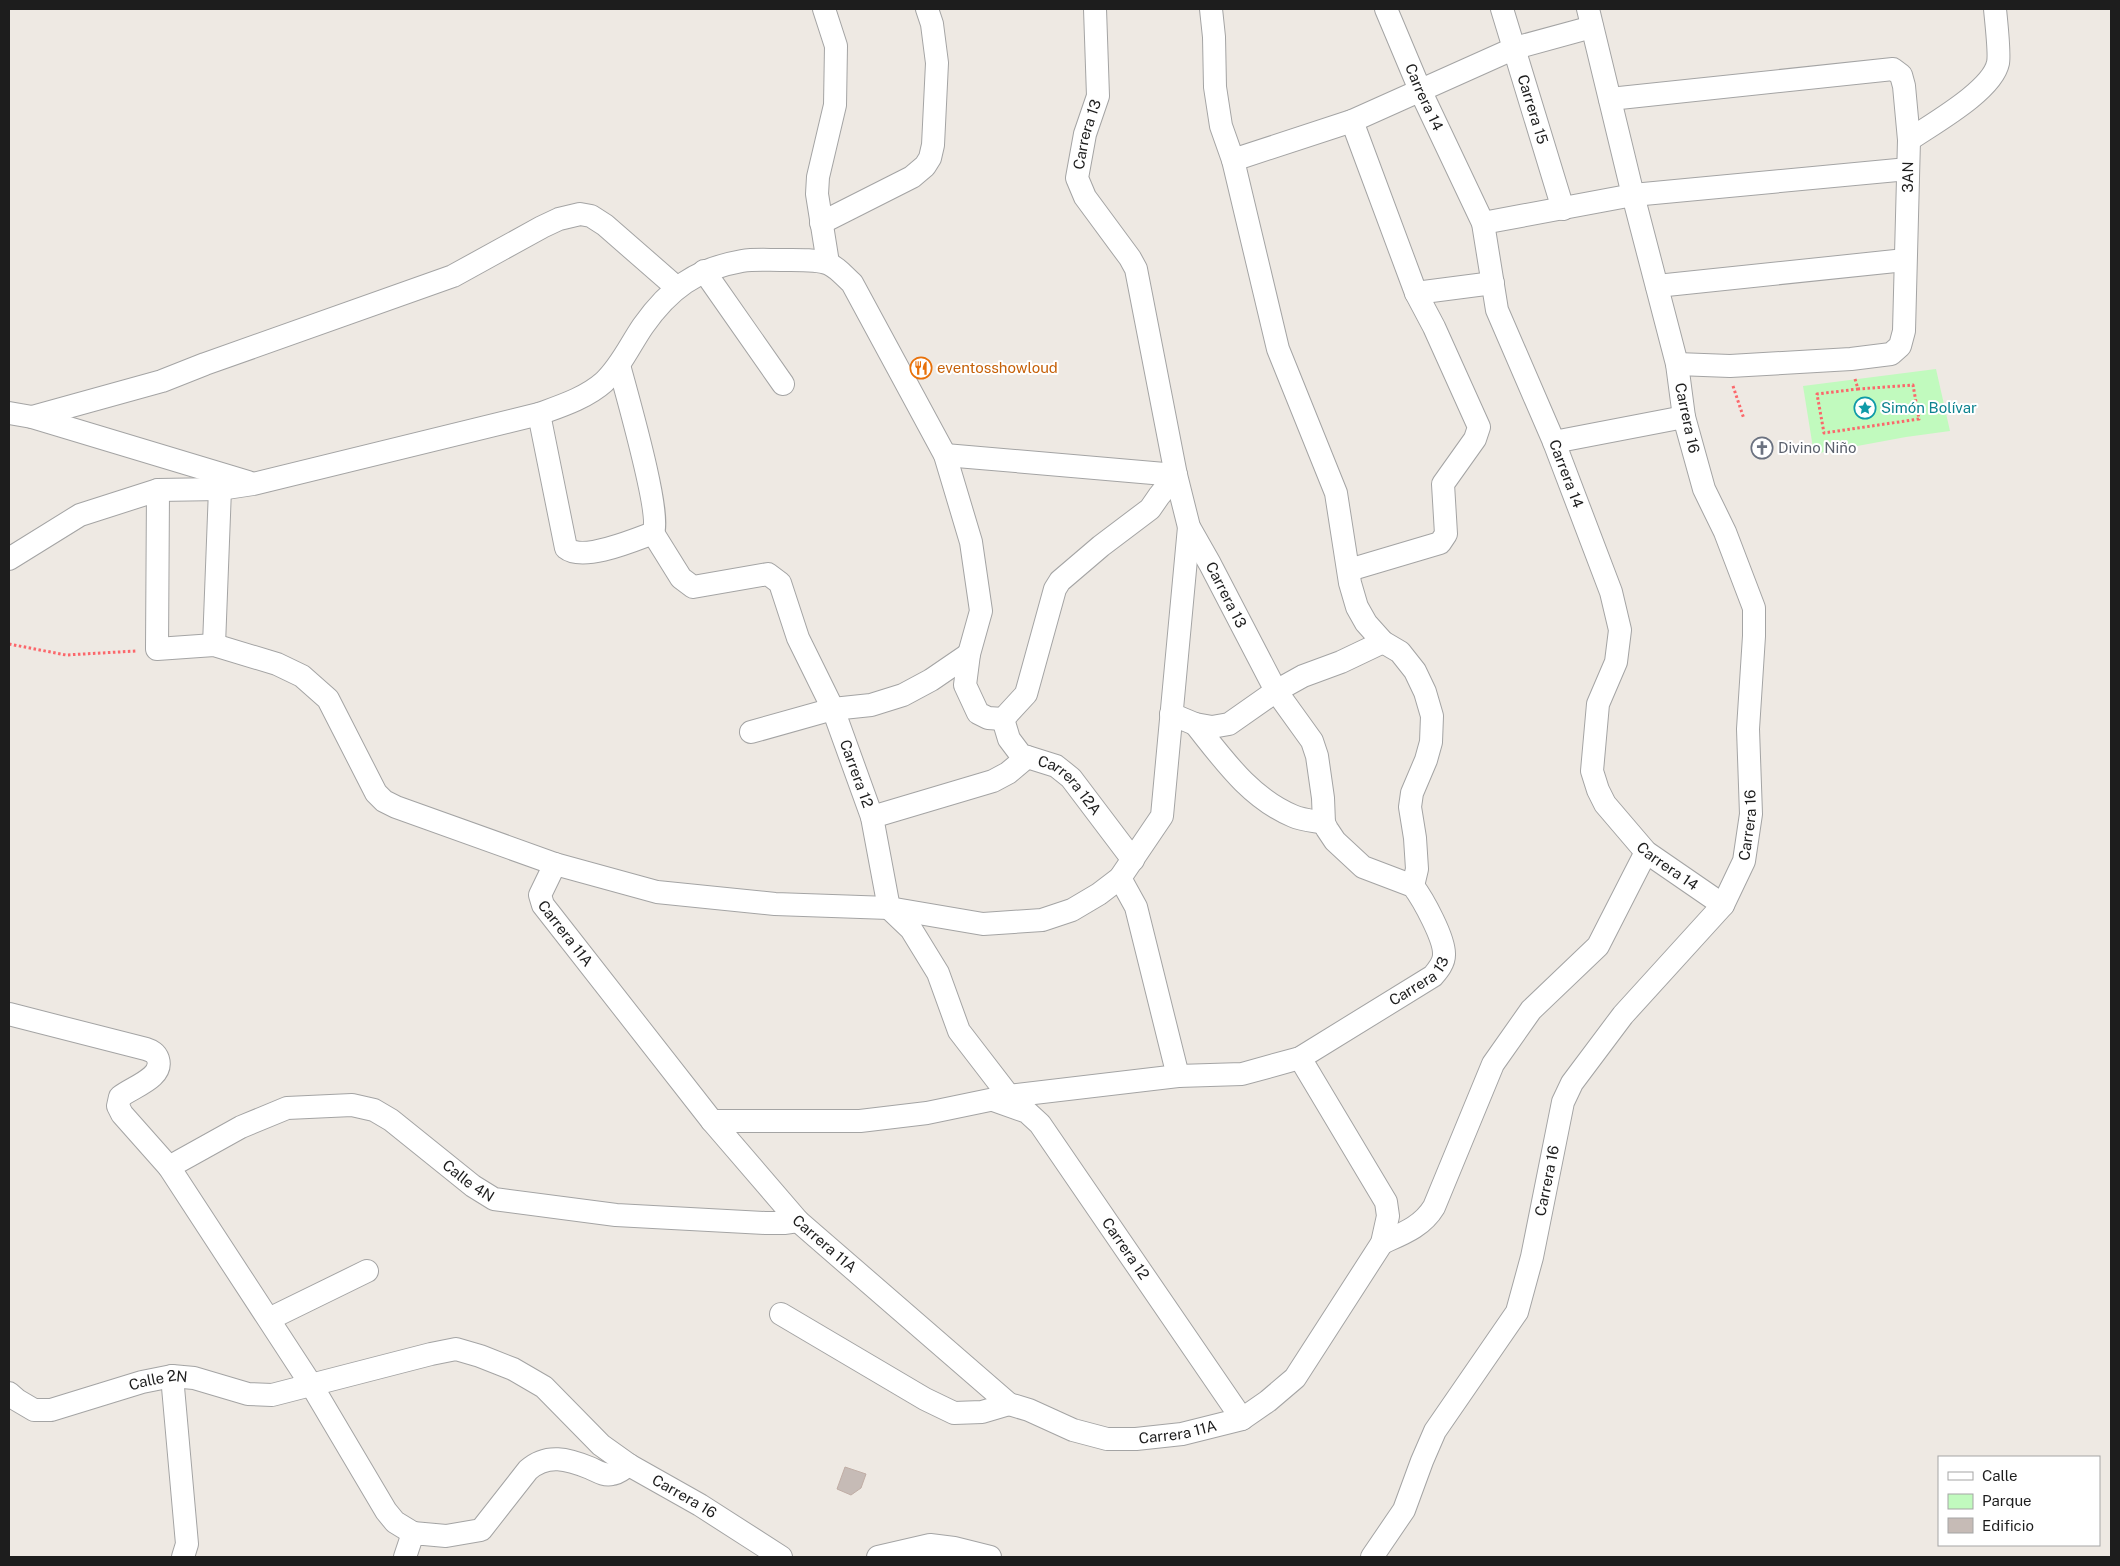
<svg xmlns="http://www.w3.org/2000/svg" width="2120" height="1566" viewBox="0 0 2120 1566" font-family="'Public Sans',sans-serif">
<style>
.park{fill:#c1fabe}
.building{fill:#c6bbb6;stroke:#c0ada5}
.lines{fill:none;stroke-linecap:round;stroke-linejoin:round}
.minor-casing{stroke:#a4a4a4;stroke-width:24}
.path{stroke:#fb676b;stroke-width:3;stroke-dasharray:2.5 2.5;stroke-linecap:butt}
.minor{stroke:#fff;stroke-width:22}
.labels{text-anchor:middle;stroke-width:4;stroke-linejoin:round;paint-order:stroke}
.street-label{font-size:15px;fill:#1d1d1d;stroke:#fff}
.food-label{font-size:15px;fill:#c56008;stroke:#fff;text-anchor:start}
.culture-label{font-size:15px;fill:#0d838f;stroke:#fff;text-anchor:start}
.worship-label{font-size:15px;fill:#5b616d;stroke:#fff;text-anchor:start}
</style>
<rect width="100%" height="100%" fill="#eee9e3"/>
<path class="park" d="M1936,369L1950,431L1906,437L1814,454L1803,386Z"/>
<path class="building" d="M845,1467L866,1474L861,1488L851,1495L837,1489Z"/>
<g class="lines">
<g class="minor-casing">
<g id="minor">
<path d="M824,9L836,46L835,105L818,177L817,194L828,263"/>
<path d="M1211,9L1214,37L1215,87L1221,126L1233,160L1278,349L1336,493L1350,583L1357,607L1366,623L1383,642L1400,652L1415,671L1425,692L1432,716L1431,742L1426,760L1412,793L1410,807L1415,838L1417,869L1413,886"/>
<path id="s1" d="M1386,9L1420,90L1483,223L1497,310L1554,442L1611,592L1620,630L1616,662L1598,704L1592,771L1598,790L1605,804L1646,852L1723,905"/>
<path id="s2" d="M1502,9L1563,209"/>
<path d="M1610,99L1893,69L1901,75L1904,86L1909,140L1904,331L1900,346L1891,354L1851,359L1730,366L1677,364"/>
<path d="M1909,140C1932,124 1992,91 1998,63C2000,54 1996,20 1995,9"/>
<path d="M1233,160L1352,121L1515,48L1592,27"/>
<path d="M821,223L912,177L925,166L930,158L933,145L937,63L932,24L927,9"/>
<path d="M1483,223L1633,195L1908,169"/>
<path d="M704,271L783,384"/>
<path d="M1657,286L1905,260"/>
<path d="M1416,293L1493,283"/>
<path d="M9,413L32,417L248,482"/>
<path d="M539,414L566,548C583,562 634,540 653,533C662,515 626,392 619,365"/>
<path d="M32,417L162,381L205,364L453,276L542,227L559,219L580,214L591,216L605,225L676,287"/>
<path d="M1554,442L1684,417"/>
<path d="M945,455L1176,475"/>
<path d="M158,490L157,649L214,645L277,664L302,676L328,699L376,793L384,801L396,807L555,864L657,892L775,904L889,908L983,924L1042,920L1072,910L1099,894L1120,878L1162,816L1189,527"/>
<path id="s3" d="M653,533L681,578L693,587L768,574L780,583L798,638L833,709L872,817L889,908L911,929L938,973L959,1031L1009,1096"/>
<path d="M9,559L80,515L158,490L220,489L253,484L539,414C561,406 586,398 604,382C621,366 630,345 643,326C669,289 696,269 742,261C754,259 767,260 780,260C791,260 819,259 829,264C838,268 845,277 852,283L945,455L971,542L981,611L969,654L965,685L978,713L988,718L1003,719L1026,694L1055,589L1060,581L1101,546L1150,509L1159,496L1176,475"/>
<path d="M1349,570L1440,543L1446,534L1443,484L1475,439L1479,427L1434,327L1416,293L1352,121"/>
<path d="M214,645L220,489"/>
<path d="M1171,714L1195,724L1212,727L1229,724L1276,691L1303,676L1341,662L1383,642"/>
<path id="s4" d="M1003,719L1009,739L1021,755L1056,766L1071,778L1133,860"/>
<path d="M1195,724C1223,759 1250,798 1293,816C1302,820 1314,821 1324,823"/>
<path d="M751,732L833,709L871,705L903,695L931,680L969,654"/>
<path d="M872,817L993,781L1008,773L1027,757"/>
<path id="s5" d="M555,864L540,895L543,905L712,1121L798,1221L1009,1404L1029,1410L1073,1430L1107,1439H1136L1182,1434L1242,1419L1268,1401L1295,1378L1382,1243L1388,1216L1386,1202L1300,1058"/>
<path d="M1120,878L1136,907L1178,1076"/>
<path d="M9,1014L146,1049C152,1051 156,1053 158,1059C164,1078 132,1087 120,1097L118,1106L122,1114L169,1167L312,1386L386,1511L395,1522L413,1533"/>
<path id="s6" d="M993,1100L1027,1112L1040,1124L1242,1419"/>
<path id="s7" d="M712,1121H860L927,1113L1009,1096L1178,1076L1242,1074L1300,1058L1433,976C1438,970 1444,963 1444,955C1445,939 1423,899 1413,886L1363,867L1335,841L1327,829L1324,823L1323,798L1317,756L1312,741L1276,691L1210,564L1189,527L1176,475L1136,269L1130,258L1085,197L1077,178L1085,134L1098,96L1095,9"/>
<path id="s8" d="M169,1167L241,1127L287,1108L352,1105L374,1110L391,1120L473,1186L494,1199L616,1215L765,1223H784L798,1221"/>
<path d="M1382,1243C1402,1234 1422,1227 1434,1207L1493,1064L1531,1010L1598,946L1646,852"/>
<path d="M781,1314L925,1399L954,1413L982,1412L1009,1404"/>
<path d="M269,1319L367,1271"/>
<path d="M172,1376L187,1544L183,1557"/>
<path id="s9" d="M9,1393L17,1400L34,1410H51L142,1382L172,1376L194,1378L248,1394L272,1395L431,1354L456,1349L480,1356L513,1369L544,1387L601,1445L629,1465L700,1505L781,1557"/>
<path d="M405,1557L413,1533L446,1536L481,1530L528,1470C547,1453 568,1459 590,1468C597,1471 604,1476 612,1474C618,1474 624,1468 629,1465"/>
<path d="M878,1557L930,1545L954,1548L990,1557"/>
<path id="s10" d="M1372,1557L1404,1510L1422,1461L1435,1431L1517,1312L1532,1257L1563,1102L1572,1083L1623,1015L1723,905L1744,861L1751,814L1748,729L1754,636V608L1725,532L1704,489L1684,417L1677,364L1633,195L1588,9"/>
</g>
</g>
<path class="path" d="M1855,379L1858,389L1817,394L1824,433L1919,419L1913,385L1858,389
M1733,386L1744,419
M9,644L66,655L136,651"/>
<use href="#minor" class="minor"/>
</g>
<defs>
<g id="restaurant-ring" transform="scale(1.125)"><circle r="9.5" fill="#fff" stroke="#e8710a" stroke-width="1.5"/><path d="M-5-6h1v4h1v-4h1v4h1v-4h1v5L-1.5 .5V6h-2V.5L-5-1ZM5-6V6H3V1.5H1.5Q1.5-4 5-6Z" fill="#e8710a"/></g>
<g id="sight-ring" transform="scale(1.125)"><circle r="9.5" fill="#fff" stroke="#0f9aa8" stroke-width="1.5"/><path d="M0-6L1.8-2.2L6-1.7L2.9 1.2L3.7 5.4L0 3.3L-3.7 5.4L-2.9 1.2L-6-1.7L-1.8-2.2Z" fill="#0f9aa8"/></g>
<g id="church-ring" transform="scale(1.125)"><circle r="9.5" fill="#fff" stroke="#6b7280" stroke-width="1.5"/><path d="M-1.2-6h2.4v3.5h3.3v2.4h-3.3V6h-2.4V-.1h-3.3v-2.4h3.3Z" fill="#6b7280"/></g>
</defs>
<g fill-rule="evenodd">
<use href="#restaurant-ring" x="921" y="368"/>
<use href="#sight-ring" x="1865" y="408"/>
<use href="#church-ring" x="1762" y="448"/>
</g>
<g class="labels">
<g class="street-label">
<text dy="5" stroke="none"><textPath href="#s1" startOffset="96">Carrera 14</textPath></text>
<text dy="5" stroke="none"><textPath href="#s2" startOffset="105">Carrera 15</textPath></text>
<text dy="5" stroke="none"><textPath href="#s7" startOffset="1711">Carrera 13</textPath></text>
<text transform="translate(1908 177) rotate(-89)" y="5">3AN</text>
<text transform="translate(1687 418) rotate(78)" y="5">Carrera 16</text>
<text dy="5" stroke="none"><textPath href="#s1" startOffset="501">Carrera 14</textPath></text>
<text transform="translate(1226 595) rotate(63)" y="5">Carrera 13</text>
<text dy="5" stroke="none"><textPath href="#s3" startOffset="365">Carrera 12</textPath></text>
<text dy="5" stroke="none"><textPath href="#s4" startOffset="100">Carrera 12A</textPath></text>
<text dy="5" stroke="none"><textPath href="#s10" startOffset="841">Carrera 16</textPath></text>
<text dy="5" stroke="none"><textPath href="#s1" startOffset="936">Carrera 14</textPath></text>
<text dy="5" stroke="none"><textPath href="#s5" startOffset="81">Carrera 11A</textPath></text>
<text dy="5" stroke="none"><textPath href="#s7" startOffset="736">Carrera 13</textPath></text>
<text dy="5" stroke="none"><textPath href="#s8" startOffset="338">Calle 4N</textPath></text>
<text dy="5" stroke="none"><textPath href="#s10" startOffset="421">Carrera 16</textPath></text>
<text dy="5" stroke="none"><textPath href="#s5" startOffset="486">Carrera 11A</textPath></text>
<text dy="5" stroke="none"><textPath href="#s6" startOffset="205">Carrera 12</textPath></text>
<text dy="5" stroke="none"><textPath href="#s9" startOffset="159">Calle 2N</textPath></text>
<text dy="5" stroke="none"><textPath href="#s5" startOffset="906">Carrera 11A</textPath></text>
<text dy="5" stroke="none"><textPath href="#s9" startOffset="741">Carrera 16</textPath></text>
</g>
<g class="food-label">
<text x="937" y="373">eventosshowloud</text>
</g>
<g class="culture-label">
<text x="1881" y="413">Simón Bolívar</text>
</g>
<g class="worship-label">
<text x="1778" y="453">Divino Niño</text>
</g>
</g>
<rect width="2120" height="1566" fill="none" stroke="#1d1d1d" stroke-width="20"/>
<rect x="1938" y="1456" width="162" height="90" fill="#ffffff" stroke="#a5a5a5"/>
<rect x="1948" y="1472" width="25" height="8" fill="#ffffff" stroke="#a5a5a5"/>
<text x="1982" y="1481" font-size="15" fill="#1d1d1d">Calle</text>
<rect x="1948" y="1494" width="25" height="15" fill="#c1fabe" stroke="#a5a5a5"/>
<text x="1982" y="1506" font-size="15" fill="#1d1d1d">Parque</text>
<rect x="1948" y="1518" width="25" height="15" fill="#c6bbb6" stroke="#a5a5a5"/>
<text x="1982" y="1531" font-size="15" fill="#1d1d1d">Edificio</text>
</svg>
